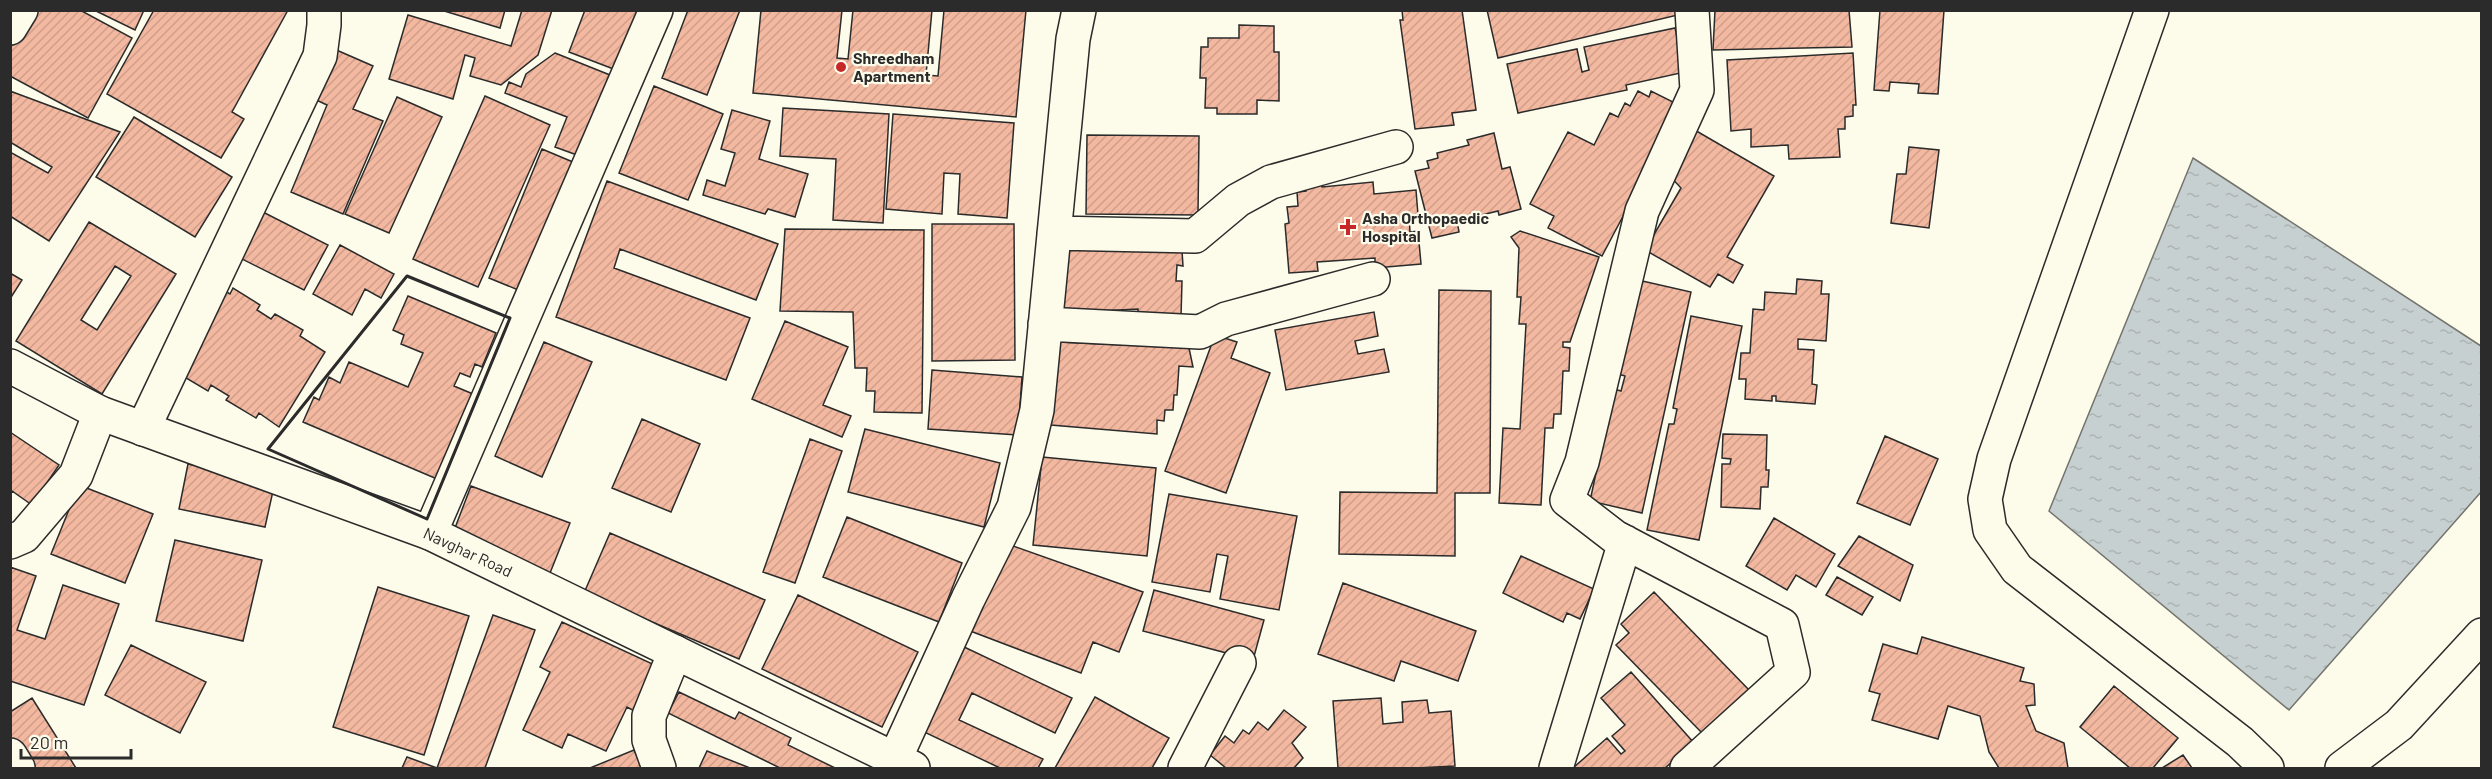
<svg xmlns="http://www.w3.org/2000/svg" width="2492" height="779" viewBox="0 0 2492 779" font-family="Barlow,sans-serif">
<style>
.water{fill:url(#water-ripples);stroke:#74746e;stroke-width:1.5}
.building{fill:url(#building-hatch);stroke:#2b2b2b;stroke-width:1.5;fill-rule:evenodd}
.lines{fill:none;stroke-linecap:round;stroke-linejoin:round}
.minor-casing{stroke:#2b2b2b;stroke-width:36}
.major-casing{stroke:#2b2b2b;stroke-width:36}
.minor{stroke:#fdfbea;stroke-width:33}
.major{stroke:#fdfbea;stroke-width:33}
.wall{stroke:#2b2b2b;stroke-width:3}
.poi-dot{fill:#c62828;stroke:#fdfbea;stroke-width:2}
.labels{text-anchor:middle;stroke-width:4.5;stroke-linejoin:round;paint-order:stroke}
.poi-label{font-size:16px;font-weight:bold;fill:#2b2b2b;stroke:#fdfbea;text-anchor:start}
.street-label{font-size:16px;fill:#2b2b2b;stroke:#fdfbea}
</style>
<defs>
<pattern id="water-ripples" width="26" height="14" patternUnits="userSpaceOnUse" patternTransform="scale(1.5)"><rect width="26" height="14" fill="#c7d0d0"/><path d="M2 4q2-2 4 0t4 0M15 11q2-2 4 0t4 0" fill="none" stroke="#abb3b3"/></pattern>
<pattern id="building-hatch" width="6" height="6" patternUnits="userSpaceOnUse" patternTransform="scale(1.5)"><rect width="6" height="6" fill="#f2b8a0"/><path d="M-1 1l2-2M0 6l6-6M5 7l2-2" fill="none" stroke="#d09e8a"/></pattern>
</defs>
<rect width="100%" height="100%" fill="#fdfbea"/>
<path class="water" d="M2193,158L2481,346V492L2289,710L2049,511Z"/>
<path class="building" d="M32,10H80L132,38L88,118L10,76V48Z
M94,10H144L135,30Z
M154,10H288L232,112L244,119L221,158L107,94Z
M441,10H505L500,28Z
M522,10H552L538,55L501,85L470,76L475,58L465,55L453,99L389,79L408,15L511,46Z
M585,10H649L624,73L569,52Z
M688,10H740L707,95L662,78Z
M761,10H842L837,58L848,59L853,10H932L926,75L938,76L944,10H1026L1016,117L753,93Z
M1402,10H1462L1476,110L1452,113L1454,125L1415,129L1400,20H1403Z
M1487,10H1685L1686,13L1498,58Z
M1715,10H1849L1852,47L1713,50Z
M1880,10H1944L1938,94L1918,93L1919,84L1890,82L1889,91L1874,90Z
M1239,25L1274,26V52H1279V101L1257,100V114H1217V108H1205L1206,78H1200L1201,47H1208V38H1239Z
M1675,28L1685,72L1626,85L1627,90L1518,113L1507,64L1577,49L1582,72L1589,70L1584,47Z
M325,45L373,66L353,109L383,121L343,214L291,192L327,105L303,94Z
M555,53L620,79L588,159L555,147L567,117L505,93L509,82L521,87L526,74Z
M1853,53L1856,105H1853V116L1845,117V129H1838L1840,157L1789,159L1788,145L1751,147V129L1731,131L1727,60Z
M654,86L723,114L688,200L619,173Z
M10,91L120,132L49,241L10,216V152L48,173L52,167L10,142Z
M1638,91L1649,97L1651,91L1681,106L1602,256L1548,228L1554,216L1530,204L1568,132L1594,145L1610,113L1618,117L1625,103L1630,106Z
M485,96L550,125L478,287L413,259Z
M397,97L442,117L389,233L345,214Z
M783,108L889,114L883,223L833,220L836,159L780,156Z
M732,110L770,121L759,159L808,174L795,217L768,209L765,214L703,195L707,180L725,186L735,153L721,149Z
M893,114L1014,123L1007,218L958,214L960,174L944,173L942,214L886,209Z
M134,117L232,177L195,237L96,177Z
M1693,129L1774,176L1727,257L1743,265L1733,283L1718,274L1710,287L1645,250L1681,188L1667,173Z
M1494,133L1502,169L1510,167L1521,209L1499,215L1498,211L1457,221L1459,232L1432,238L1415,171L1429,168L1427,161L1438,158L1437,153L1469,145L1467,140Z
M1087,135L1199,136L1198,215L1086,214Z
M1909,147L1939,150L1929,228L1891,223L1897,174H1906Z
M542,149L580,165L528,294L489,278Z
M1321,180L1322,187L1373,182L1374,194L1416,190L1418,215L1409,216L1410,232L1418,231L1421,264L1375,268V258L1317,262L1318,271L1289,273L1285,224L1289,223L1287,207L1298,206L1297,192L1306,191L1305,182Z
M607,181L778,244L756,300L620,249L614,268L750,318L726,380L556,317Z
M255,208L328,245L304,290L232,254Z
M89,222L176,274L102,394L16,341ZM115,266L131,276L97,330L81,320Z
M932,224H1014L1015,360L932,361Z
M785,229L924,230L922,413L874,412L875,391H866L867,368H855L853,312L780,311Z
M1520,231L1599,257L1570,342H1563V347L1570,348L1569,371H1563L1561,414H1554L1553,428H1545L1541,505L1499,503L1503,428L1520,429L1526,324H1519L1521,297H1517L1519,248L1511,237Z
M1065,244L1182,251L1183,266L1177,265L1176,281H1182L1181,317L1138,313V309L1058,313Z
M340,245L394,274L381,298L365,289L352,315L313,294Z
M10,273L22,280L10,299Z
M1797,279L1822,281L1821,294H1829L1826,341L1798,339V349L1814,350L1812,384L1817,385L1815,404L1776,401V396H1772V401L1745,399L1746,379H1739L1741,353H1750L1753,309L1764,310L1765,292L1796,294Z
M1638,280L1691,292L1642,513L1590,501L1614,389L1621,391L1625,376L1618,374Z
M220,288L230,294L233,288L260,305L257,310L271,319L275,314L303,330L300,336L325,352L279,427L259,413L256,418L226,400L229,396L211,385L208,391L181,375Z
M1439,290L1491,291L1490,493H1455V556L1339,554L1340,492L1437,493Z
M408,296L496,333L482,367L475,364L470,377L460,373L454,386L473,394L437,479L303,422L314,397L319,400L329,377L340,383L349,362L408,387L423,353L401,344L404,335L393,330Z
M1374,312L1378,336L1355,341L1358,354L1384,349L1389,372L1286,390L1275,330Z
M1691,316L1742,326L1699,540L1647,530L1669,424H1674L1677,409L1673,408Z
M785,321L848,347L823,405L851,416L842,437L752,399Z
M1215,335L1237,342L1231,358L1270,373L1226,493L1165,471Z
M544,342L592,362L542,477L495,456Z
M1059,342L1189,348L1193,367L1179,366L1177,395H1174L1173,410H1165L1164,421L1157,420V434L1051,425Z
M932,370L1022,377L1018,435L928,429Z
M642,419L700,444L671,512L612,488Z
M865,429L1000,463L984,527L848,492Z
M10,432L59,465L32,505L12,491L10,494Z
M1723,434L1767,435L1766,470H1769L1768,487H1761L1760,509L1721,507L1722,464H1730L1731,459L1722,458Z
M1885,436L1938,459L1910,525L1857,503Z
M810,439L842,451L795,583L763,572Z
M1042,457L1156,468L1147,556L1033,545Z
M188,464L275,482L265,527L179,509Z
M79,485L153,514L125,583L51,554Z
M471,486L570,523L548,578L450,541Z
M1169,494L1297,516L1279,610L1220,599L1228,556L1217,554L1210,592L1152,582Z
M847,517L962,563L939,622L823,577Z
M1774,518L1835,554L1816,587L1796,575L1787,590L1746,566Z
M610,533L765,600L739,659L584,593Z
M1859,536L1913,565L1900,601L1838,566Z
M175,540L262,560L243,641L156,621Z
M1002,542L1143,592L1119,652L1093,642L1081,673L965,629Z
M1521,556L1594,589L1580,619L1567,613L1563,622L1503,593Z
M10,567L36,576L17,630L45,639L63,585L119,604L84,705L10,681Z
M1837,577L1873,597L1862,615L1826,595Z
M1343,583L1476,631L1458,681L1401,661L1394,681L1318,654Z
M378,587L469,616L424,755L333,727Z
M1154,590L1264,620L1253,660L1143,631Z
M1654,592L1749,690L1703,734L1616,645L1629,633L1621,624Z
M798,595L918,652L882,727L762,669Z
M493,615L535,630L485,768H402L407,757L437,768Z
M562,622L659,667L638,713L627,707L606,751L568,734L562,748L523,730L550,672L540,667Z
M1922,637L2024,668L2020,681L2034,684L2035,705L2026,706L2036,731L2064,743L2068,768H1999L1989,752L1980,716L1948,706L1938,739L1872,720L1880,694L1869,691L1883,644L1917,654Z
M131,645L206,682L180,733L105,695Z
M962,646L1072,698L1055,733L972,693L959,720L1043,759L1038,768H1000L922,731Z
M1631,672L1694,743L1665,768H1573L1607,738L1621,754L1625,751L1612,736L1625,725L1601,698Z
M2114,686L2178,738L2153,768H2130L2080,727Z
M679,692L735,719L739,712L791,738L788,745L835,768H780L668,713Z
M1095,697L1169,738L1152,768H1055Z
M32,698L76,768H26L10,744V712Z
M1381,698L1383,724L1403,722L1402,702L1427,700L1429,713L1451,711L1455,766L1416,768H1338L1333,701Z
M1284,710L1306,727L1292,743L1303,758L1294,768H1226L1210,755L1225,736L1234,743L1243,730L1249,734L1258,722L1268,730Z
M634,750L642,768H590Z
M707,751L750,768H699Z
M2183,755L2192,768H2162Z"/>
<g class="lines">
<g class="minor-casing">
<path id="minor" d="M2152,10L1994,459L1985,499L1990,530L2017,569L2240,742L2267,768
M10,28L21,10
M1054,233L1195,236L1238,200L1271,182L1396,147
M1045,324L1200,332L1226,319L1373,279
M143,429L320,56L324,25V10
M430,533L656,10
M10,542L24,536L76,475L100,413
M10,755L18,768
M894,761L968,599L1014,507L1037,410L1073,39L1079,10
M659,768L649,740V716L675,652
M1185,768L1239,663
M1556,768L1625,542
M1687,768L1793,672L1782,625L1615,537L1567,500L1582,462L1642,211L1697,90L1692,10
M2342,768L2399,725L2482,635"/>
</g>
<g class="major-casing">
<path id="major" d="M10,366L100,413L430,533L913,768"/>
</g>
<use href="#minor" class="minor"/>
<use href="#major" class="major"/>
<path class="wall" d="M407,276L510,318L427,519L268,449Z"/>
</g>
<g class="poi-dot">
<circle cx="841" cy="67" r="6"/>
<path d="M1345 218h6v6h6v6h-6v6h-6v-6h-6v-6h6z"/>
</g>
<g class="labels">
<g class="poi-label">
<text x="853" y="64">Shreedham<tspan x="853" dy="18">Apartment</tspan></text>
<text x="1362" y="224">Asha Orthopaedic<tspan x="1362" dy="18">Hospital</tspan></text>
</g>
<g class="street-label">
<text transform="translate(468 552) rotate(25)" y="6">Navghar Road</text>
</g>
</g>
<rect width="2492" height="779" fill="none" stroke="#2b2b2b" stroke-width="24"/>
<path d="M21 749v9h110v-9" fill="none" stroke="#2b2b2b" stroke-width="3"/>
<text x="30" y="749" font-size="18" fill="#2b2b2b" stroke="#fdfbea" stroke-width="4.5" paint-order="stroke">20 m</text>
</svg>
